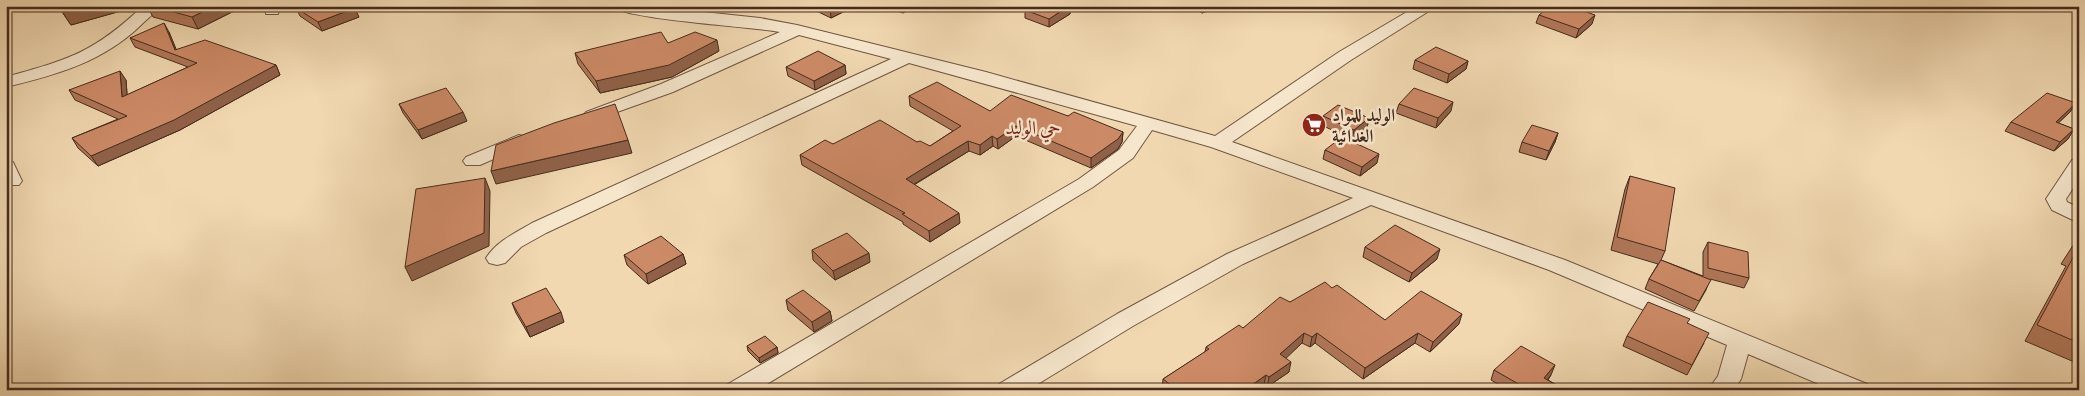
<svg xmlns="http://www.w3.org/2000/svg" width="2085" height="396" viewBox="0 0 2085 396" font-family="'EB Garamond',Amiri,serif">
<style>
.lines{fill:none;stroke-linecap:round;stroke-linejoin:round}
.minor-casing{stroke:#705642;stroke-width:2}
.minor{fill:#f6e6cc;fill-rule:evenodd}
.wall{fill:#b07759;stroke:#452b1d}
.shaded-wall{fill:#906148;stroke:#452b1d}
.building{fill:#cd8a67;stroke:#452b1d}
.labels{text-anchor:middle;stroke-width:5;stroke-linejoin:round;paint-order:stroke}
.poi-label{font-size:18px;font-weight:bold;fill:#452b1d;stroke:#f6e6cc;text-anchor:start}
.neighbourhood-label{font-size:19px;fill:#7a1f14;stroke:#f6e6cc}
</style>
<rect width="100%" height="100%" fill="#f1d8b1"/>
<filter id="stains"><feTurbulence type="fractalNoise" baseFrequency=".004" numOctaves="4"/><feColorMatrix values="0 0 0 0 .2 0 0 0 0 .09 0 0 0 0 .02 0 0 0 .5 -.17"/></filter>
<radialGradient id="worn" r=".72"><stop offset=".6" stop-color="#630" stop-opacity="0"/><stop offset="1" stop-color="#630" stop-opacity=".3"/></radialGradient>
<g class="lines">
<g class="minor-casing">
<path id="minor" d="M143,6H160C155,13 147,19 141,25C103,62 56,75 6,87V77C70,59 93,53 143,6Z
M265,6H281L278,14H266Z
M611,6H647L760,18L797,25L986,72L1215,136L1339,52L1417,6H1437L1351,60L1232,142L1565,260L1867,384L1870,390H1833L1748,354L1741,379L1734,390H1708L1718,376L1727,345L1549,270L1371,205L1243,264L1133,326L1028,390H996L999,384L1117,314L1227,254L1353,198L1211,147L1152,130L1133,158L1093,187L757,390H725L728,384L1079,179L1119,150L1137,126L909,63L546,233L521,247L505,263L497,265L489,263L486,258C497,241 515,233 532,223L891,59L799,35L673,92L592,121L586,120L583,116L586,112L661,84L780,32C755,27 621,19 611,6Z
M519,135L526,137L528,141L526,145L480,165H466L463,161L466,157Z
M2079,158V179L2066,199L2067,202L2079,208V223L2052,210L2046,199L2072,160Z
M6,160L13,162L22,181L19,185H6Z"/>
</g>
<use href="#minor" class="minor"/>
</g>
<path class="wall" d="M58,6H134L135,7L71,25Z
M147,6H244L198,29L153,17Z
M806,6H855L831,18Z
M883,6H913L903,13Z
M1031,6H1070V14L1049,27L1025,18V10Z
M1191,6H1220L1202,13Z
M296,8L359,17L322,31L300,16Z
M1539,15L1592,24L1576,38L1536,23Z
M169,32L176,50L276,65L280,75L180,130L98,166L78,148L72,138L118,119L75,100L69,90L126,80L127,95L188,67L135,47L130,38Z
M668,43L719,51L672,77L600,93L578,64L575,53Z
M1415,60L1468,61L1466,69L1447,83L1413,69Z
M845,65L846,74L815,90L788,76L786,67Z
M909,96L990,111L1068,116L1123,132L1122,142L1118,149L1091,168L1016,136L998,149L993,146L980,155L969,151L914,185L960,223L930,242L903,224V222L802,165L800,155L833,144L917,142L930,146L953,131L910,106Z
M2076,103L2070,112L2058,123L2074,129L2068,139L2054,151L2005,131L2011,122Z
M399,104L467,121L422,139L403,113Z
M1399,104L1451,111L1436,128L1396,113Z
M1323,116L1369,118L1367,128L1352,139L1321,125Z
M1558,133L1555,142L1546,160L1519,152L1522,142Z
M1325,150L1377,163L1360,176L1323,159Z
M1630,176L1665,251L1661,260L1703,276V252L1708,242L1749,278L1744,288L1710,279L1706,290L1694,311L1645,289L1649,279L1658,264L1611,250L1625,189Z
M2079,236V364L2025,341L2066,266L2061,264Z
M1365,247L1437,259L1409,282L1363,257Z
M812,250L870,262L835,280L813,260Z
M683,254L686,264L648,284L627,265L624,255Z
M1332,288L1385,320L1459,324L1430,352L1415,343L1363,379L1315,343L1310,347L1302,343L1285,358L1289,372L1267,387L1264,385L1257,390H1163L1162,389L1163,379L1205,352L1206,347L1243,328L1290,302Z
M786,300L830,311L832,321L814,332L788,310Z
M512,303L564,322L530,337L516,313Z
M1688,323L1704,343L1687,375L1623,346L1627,336Z
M747,346L777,347L778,353L760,363L748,351Z
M1494,370L1551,375L1548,380L1565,390H1508L1491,380Z"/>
<path class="shaded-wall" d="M89,6H134L135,7L71,25L63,13Z
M214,6H244L198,29L192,17Z
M830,6H855L831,18Z
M903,6H913L903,13Z
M1069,6H1070V14L1049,27V19Z
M1203,6H1220L1202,13Z
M355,8L359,17L322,31L318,22Z
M1595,15L1592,24L1576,38L1579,29Z
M164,23L169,32L179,56L175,50Z
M717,40L719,51L672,77L600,93L596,81Z
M1468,61L1466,69L1447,83L1449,74Z
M276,65L280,75L180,130L98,166L91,156Z
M845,65L846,74L815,90L814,81Z
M120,71L126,80L128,107L122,97Z
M1453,102L1451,111L1436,128L1438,118Z
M2076,103L2070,112L2050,131L2056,122Z
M463,112L467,121L422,139L418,130Z
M1369,118L1367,128L1352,139L1354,130Z
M1016,126V136L998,149L997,139Z
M2074,129L2068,139L2054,151L2060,142Z
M1123,132L1122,142L1118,149L1091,168V158Z
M1558,133L1555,142L1546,160L1549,151Z
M992,136L993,146L980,155V145Z
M628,140L632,153L496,184L491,171Z
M968,141L969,151L906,189V179Z
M1379,154L1377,163L1360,176L1362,167Z
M485,178L490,191L489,246L412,281L405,267Z
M959,213L960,223L930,242L929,231Z
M1440,249L1437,259L1409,282L1412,273Z
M869,253L870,262L835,280L833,271Z
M683,254L686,264L648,284L646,274Z
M830,311L832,321L814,332L812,322Z
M561,312L564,322L530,337L526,327Z
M1462,314L1459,324L1430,352L1433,342Z
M1304,333L1302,343L1279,365L1280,354Z
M1317,333L1315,343L1310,347L1312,337Z
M1418,333L1415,343L1363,379L1365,368Z
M777,347L778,353L760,363L759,358Z
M1291,362L1289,372L1267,387L1269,377Z
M1555,365L1551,375L1540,388L1544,378Z
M1266,375L1264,385L1257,390H1245Z"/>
<path class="building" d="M59,6H89L63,13Z
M151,6H214L192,17Z
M301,6H352L355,8L318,22L296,8Z
M1031,6H1069L1049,19L1025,10Z
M1550,6H1569L1595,15L1579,29L1539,15Z
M164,23L175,50L205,40L276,65L174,120L91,156L72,138L127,116L69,90L120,71L122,97L197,63L130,38Z
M661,32L668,43L695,32L717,40L669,65L596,81L575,53Z
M1436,47L1468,61L1449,74L1415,60Z
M818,51L845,65L814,81L786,67Z
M937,82L990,111L1011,95L1068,116L1074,112L1123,132L1118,139L1091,158L1016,126L997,139L992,136L980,145L968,141L906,179L959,213L929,231L902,214L905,213L800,155L825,140L833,144L880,120L917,142L920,141L930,146L961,126L909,96Z
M446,88L463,112L418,130L399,104Z
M1414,88L1453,102L1438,118L1399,104Z
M2047,93L2076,103L2056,122L2074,129L2060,142L2011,122Z
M615,104L628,140L491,171L496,145L554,123Z
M1338,105L1369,118L1354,130L1323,116Z
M1532,125L1558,133L1549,151L1522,142Z
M1342,137L1379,154L1362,167L1325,150Z
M1630,176L1675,188L1665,251L1617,237Z
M485,178L484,233L405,267L416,189Z
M1395,225L1440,249L1412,273L1365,247Z
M847,233L869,253L833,271L812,250Z
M661,236L683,254L646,274L624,255Z
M2079,239V343L2037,325L2077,250L2073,248Z
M1708,242L1748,252L1749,278L1708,268Z
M1661,260L1711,280L1699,301L1649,279Z
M1325,282L1332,288L1337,285L1385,320L1421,291L1462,314L1433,342L1418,333L1365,368L1317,333L1312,337L1304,333L1280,354L1291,362L1269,377L1266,375L1245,390H1177L1163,379L1209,349L1206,347L1239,325L1243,328L1280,297L1290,302Z
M546,288L561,312L526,327L512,303Z
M803,290L830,311L812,322L786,300Z
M1648,302L1690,319L1687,323L1709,333L1692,365L1627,336Z
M765,336L777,347L759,358L747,346Z
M1521,346L1555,365L1544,378L1565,390H1529L1494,370Z"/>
<defs>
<g id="supermarket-disc" transform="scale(1.25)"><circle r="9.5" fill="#8f2418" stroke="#f6e6cc"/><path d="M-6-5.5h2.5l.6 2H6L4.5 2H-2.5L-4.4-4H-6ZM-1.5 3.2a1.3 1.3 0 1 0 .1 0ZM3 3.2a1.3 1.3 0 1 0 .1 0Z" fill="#fff"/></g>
</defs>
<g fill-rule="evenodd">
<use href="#supermarket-disc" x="1314" y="125"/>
</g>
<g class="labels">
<g class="poi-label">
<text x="1332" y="121">الوليد للمواد<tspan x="1332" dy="21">الغدائية</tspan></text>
</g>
<g class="neighbourhood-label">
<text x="1033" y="134">حي الوليد</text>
</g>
</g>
<rect width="2085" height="396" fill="none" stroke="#f1d8b1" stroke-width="25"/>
<rect x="8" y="8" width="2070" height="381" fill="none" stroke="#452b1d" stroke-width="2.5"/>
<rect x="12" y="12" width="2060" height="371" fill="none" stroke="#452b1d"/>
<rect width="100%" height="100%" filter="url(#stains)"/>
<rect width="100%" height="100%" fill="url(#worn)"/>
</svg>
